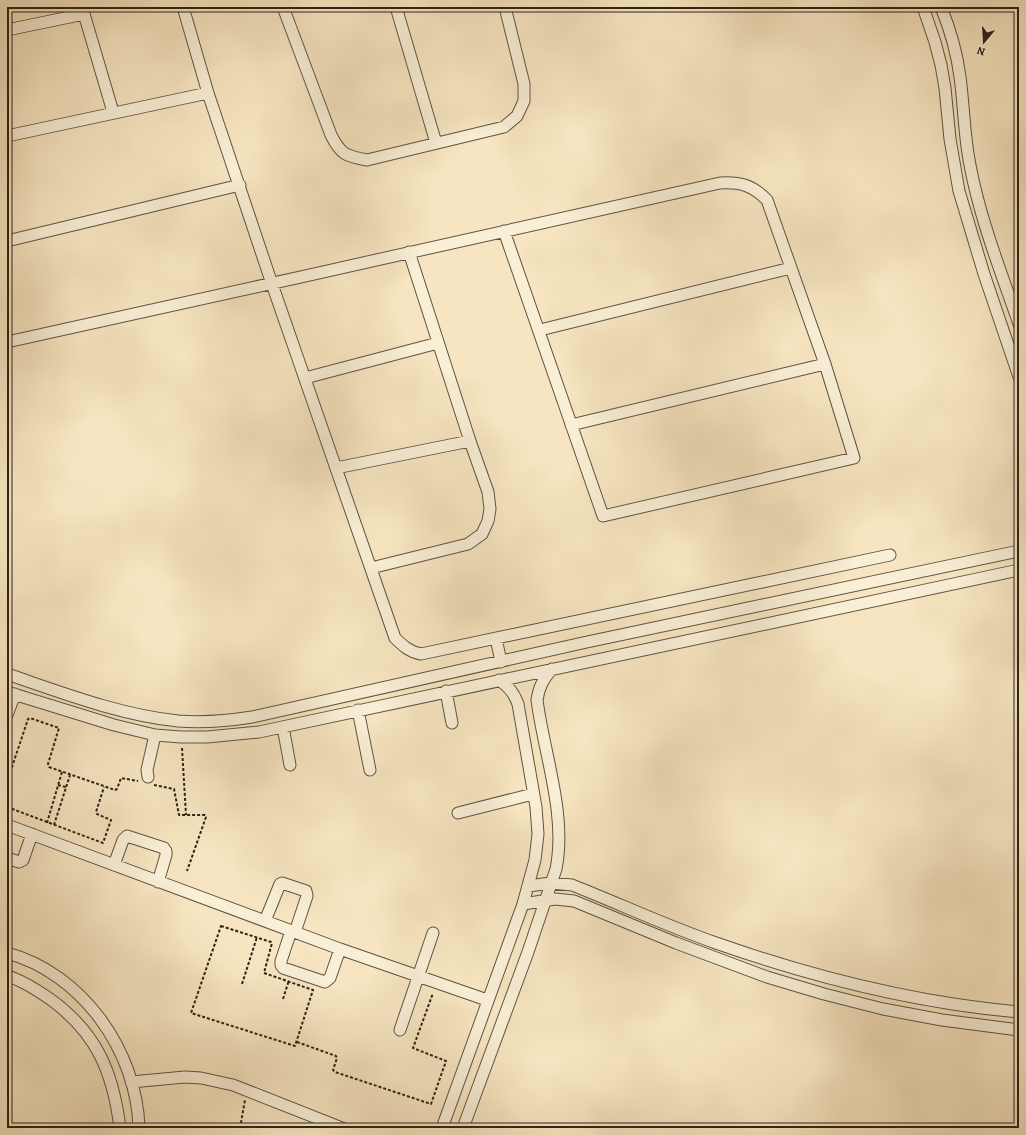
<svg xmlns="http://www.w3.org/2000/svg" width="1026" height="1135" viewBox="0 0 1026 1135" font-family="Alegreya,serif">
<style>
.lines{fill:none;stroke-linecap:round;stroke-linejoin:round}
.minor-casing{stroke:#5e5441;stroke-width:13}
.path{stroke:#2c2317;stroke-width:2;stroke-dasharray:3 2;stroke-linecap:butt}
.minor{stroke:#f9eed6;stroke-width:11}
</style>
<rect width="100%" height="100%" fill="#f6e5c0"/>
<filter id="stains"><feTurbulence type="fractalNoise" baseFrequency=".005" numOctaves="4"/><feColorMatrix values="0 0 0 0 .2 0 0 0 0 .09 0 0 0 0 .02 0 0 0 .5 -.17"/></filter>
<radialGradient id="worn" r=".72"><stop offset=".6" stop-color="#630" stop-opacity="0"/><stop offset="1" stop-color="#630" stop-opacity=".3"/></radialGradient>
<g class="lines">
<g class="minor-casing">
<path id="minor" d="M82,7L113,112
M183,7L208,93L272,284L395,638C403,646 410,652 421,654L890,555
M283,7L331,135C341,155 346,156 367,160L504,127L517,116L524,101V84L505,7
M396,7L436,143
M923,7L935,42L941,65L945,88L950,139L959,191L984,274L1019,377
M941,7C950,29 957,53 960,77C964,106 964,136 970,165C980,219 1001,272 1019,324
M7,30L84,14
M7,136L208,93
M7,241L240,185
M540,330L791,268
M7,342C245,290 482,236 720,183C741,182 752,185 767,200L825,364L854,458L603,516L504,231
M305,378L438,343
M571,425L825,364
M336,468L470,441
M371,568L468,544L482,534L488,521L490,509L488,492L470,441L409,252
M496,638L501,662
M7,674C63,693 120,715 178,721C203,723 227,721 252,717L587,642L1019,551
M446,691L452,723
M7,692L114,725L155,735L181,737H207L259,732L1019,570
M358,710L370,770
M7,715L15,694
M283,727L290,765
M148,777L147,770L155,735
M458,813L533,794
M7,825L340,949L487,1000
M7,858L19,862L23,860L32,834
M114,865L123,840L127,836L164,848L166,851V855L158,882
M528,886L551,883L572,885C620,904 667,926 716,943C813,977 916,1003 1019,1012
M523,904L555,899L574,901L676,943L767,977L824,994L883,1009L942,1020L1019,1030
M265,921L280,884L282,883L306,891L307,896L295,932
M291,931L281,961V965L283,968L325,982L330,978L340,949
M7,953C82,973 137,1051 139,1128
M7,976C22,980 37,990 50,999C97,1033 113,1072 120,1128
M400,1030L433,933
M131,1082L185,1077L201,1078L233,1085L342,1128
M442,1128L523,904L535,860L538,834L536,807L518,704C514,693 509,687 499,680
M463,1128L528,952L556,869C567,815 544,754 537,700C539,687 543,679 552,669"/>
</g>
<path class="path" d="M182,748L186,815
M7,782L28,719L30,718L59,728L48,764L49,767L115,790L117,789L121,778L138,781
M58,785L66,787
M154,785L174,789L179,815H205L206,817L187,871
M7,807L103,843L111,820L97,814L96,812L104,787
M47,823L62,772
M54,825L70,775
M221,926L271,942L272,943L264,973L313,990L295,1046L191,1013Z
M242,984L257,937
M283,999L289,980
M297,1042L336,1056L337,1058L333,1070L335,1072L431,1104L446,1061L413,1048L433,993
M240,1128L245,1100"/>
<use href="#minor" class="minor"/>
</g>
<rect width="1026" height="1135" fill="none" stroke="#f6e5c0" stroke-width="24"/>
<rect x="8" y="8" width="1010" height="1119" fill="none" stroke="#2c2317" stroke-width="2"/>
<rect x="12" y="12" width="1002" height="1111" fill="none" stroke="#2c2317"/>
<g transform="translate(984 42) rotate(198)" stroke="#f9eed6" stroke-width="3" paint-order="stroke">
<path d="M0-3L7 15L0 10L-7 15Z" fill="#2c2317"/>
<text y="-6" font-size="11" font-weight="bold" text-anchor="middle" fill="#2c2317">N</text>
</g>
<rect width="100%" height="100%" filter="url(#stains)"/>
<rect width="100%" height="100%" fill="url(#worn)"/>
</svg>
